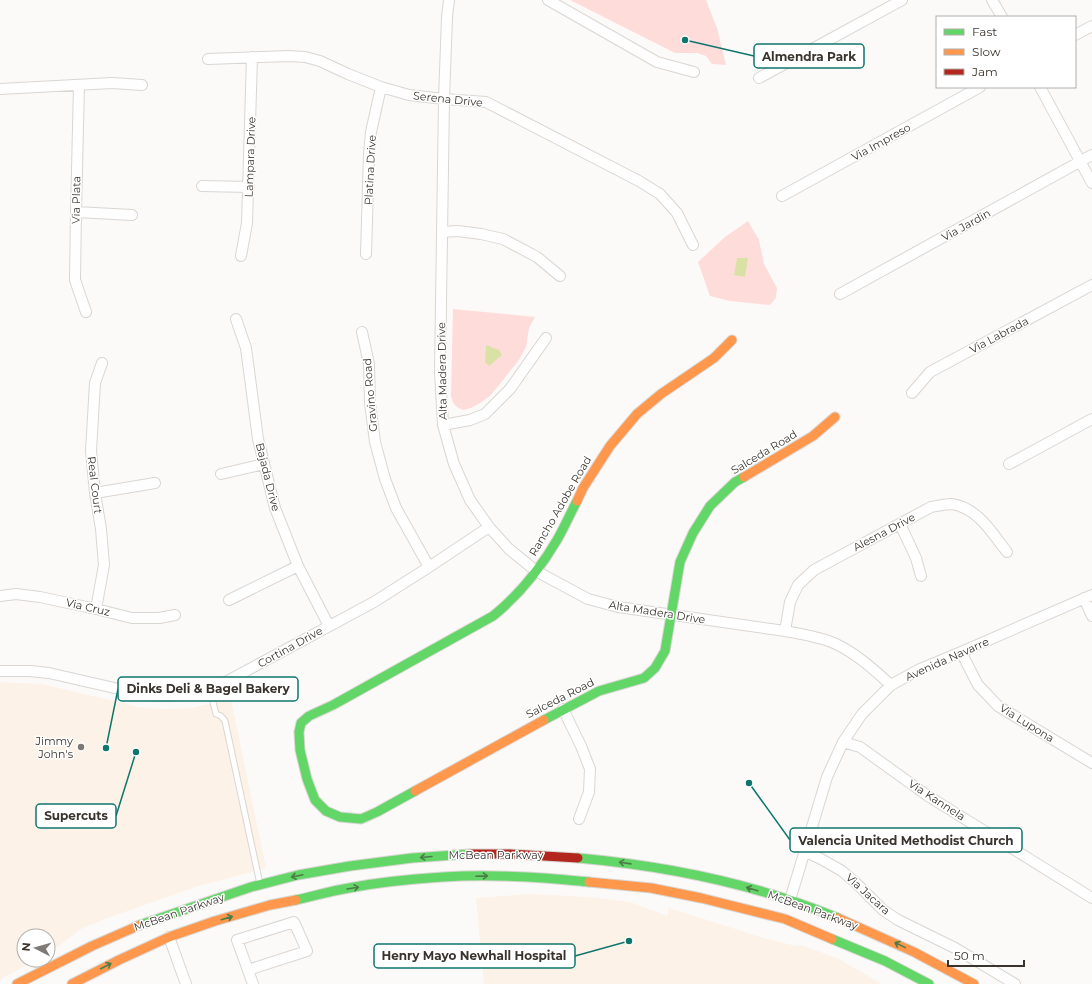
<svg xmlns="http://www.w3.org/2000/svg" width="1092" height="984" viewBox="0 0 1092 984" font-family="Montserrat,sans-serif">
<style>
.built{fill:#fcf2e7}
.green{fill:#fedcda}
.water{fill:#d9e1a4}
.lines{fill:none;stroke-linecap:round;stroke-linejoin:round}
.lane-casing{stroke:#d9d6d2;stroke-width:7}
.street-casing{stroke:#d9d6d2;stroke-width:12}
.fast-casing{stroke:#d9d6d2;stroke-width:11}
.slow-casing{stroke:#d9d6d2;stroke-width:11}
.jam-casing{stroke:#d9d6d2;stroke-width:11}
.lane{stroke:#fffefe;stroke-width:5}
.street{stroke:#fffefe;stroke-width:10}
.fast{stroke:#63d668;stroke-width:9}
.slow{stroke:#ff974d;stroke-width:9}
.jam{stroke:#b3261e;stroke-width:9}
.oneway{stroke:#4c7d48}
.poi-dot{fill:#7e7975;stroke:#fff;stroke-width:1.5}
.labels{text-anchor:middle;stroke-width:3;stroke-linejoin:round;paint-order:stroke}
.street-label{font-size:11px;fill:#3a342e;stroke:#fff}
.poi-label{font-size:11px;fill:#3a342e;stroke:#fff;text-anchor:end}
.leader{fill:none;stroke:#0f766e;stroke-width:1.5}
.callout-dot{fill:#0f766e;stroke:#fff;stroke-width:1.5}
.callout{fill:#fff;stroke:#0f766e;stroke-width:1.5}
.callout-label{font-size:12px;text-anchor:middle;font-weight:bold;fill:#3a342e}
</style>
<rect width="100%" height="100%" fill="#fcfaf8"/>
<path class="built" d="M0,682L42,684L139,707L163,709L191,708L231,699L266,868L195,887L108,918L81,929L56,948L48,953V936H24V960H35L0,980Z
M530,894L590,897L630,902L667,916L669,908L764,938L796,946L802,945L839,959L882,984H484L476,898Z"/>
<path class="green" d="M570,0H706L717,28L726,65L712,64L706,56L697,53H675Z
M748,221L759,240L764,264L777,288L776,298L770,305L730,301L710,296L698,262L725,237Z
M453,309L535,317L529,328L526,347L519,360L490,396L480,403L471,408L463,410C455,407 453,404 451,396Z"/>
<path class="water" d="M737,258H748L745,277L734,275Z
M486,345L499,350L502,355L489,366L485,362Z"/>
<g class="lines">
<g class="lane-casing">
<path id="lane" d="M210,690L216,714L221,716L225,721L260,884"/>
</g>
<g class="street-casing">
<path id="street" d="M449,0L447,17L444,99L440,372L443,425L454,464L470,500L489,527L509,549L536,571L588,599L618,607L785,631C801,634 821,637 836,644C857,654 874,670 891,685
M548,0L657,62L694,72
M992,0L1002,17
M1075,35L1092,26
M208,59L289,56L305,57L320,61L348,74L381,87L409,95L444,99L486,102L639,181L660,194L677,213L693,245
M759,78L902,0
M79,85L76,212L75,280L86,312
M1040,87L1092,183
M0,89L112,83L142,85
M202,186L249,187
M782,196L980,87
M76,212L132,215
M442,232L458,231L481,234L503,239L537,257L560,276
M366,254L369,154L371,132L381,87
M241,256L247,223L252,57
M840,294L1092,155
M236,319L246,348L258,439L275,508L298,566L329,626
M362,332L369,364L370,403L375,442L385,479L396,508L429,567
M912,393L930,372L1092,285
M443,425L470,420L485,414L510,389L546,338
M1009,464L1092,419
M221,474L264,464
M95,493L155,483
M900,524L916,558L921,576
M0,596L16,594L40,597L96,609L132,618H159L175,615
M1084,598L1092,616
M229,600L298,566
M96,609L104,565L101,529L95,493L91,451L95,383L102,363
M785,631L790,602L798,585L814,570L931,507C937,506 946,504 952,504C978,508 992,533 1007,552
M961,652L978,685L998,706L1092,763
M0,671H30L49,673L145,695L167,696L190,694L210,690L220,685L374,602L429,567L489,527
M563,709L581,746L590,769L589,792L579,819
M843,742L860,747L928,796L1092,898
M804,851L821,859L842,871L856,883L883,910L898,920L955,948L1015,984
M790,900L827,777L843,742L862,714L891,685L920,669L961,652L1092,595
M169,937L186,984
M248,970L307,951L294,922L237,940L253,984"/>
</g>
<g class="fast-casing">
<path id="fast" d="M544,720L599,691L644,678L655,668L665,651L680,562L693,533L710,506L735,482L744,477
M415,791L377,812L361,819L340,817L326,811L315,800L307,779L300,750L299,732L301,723L309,716L333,705L493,616C519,595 540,569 557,540C564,528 570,514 577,501
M578,858C667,866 756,884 838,918
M296,900C314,896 331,891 349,888C380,882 412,879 443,877C492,874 541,877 589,882
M140,925L251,887L298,875L350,866L412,858L469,854
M832,939L885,961L929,984"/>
</g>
<g class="slow-casing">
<path id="slow" d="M744,477L813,436L835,417
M577,501L583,488L610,446L637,414L661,394L714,358L732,340
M415,791L544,720
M589,882L651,888L701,898L785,919L832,939
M838,918L914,952L974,984
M17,984L92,946L140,925
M72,984L119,960L169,937L215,921L270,905L296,900"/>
</g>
<g class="jam-casing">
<path id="jam" d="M469,854H510L578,858"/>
</g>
<use href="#lane" class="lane"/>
<use href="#street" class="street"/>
<use href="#fast" class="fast"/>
<use href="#slow" class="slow"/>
<use href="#jam" class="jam"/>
</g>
<defs><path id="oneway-shaft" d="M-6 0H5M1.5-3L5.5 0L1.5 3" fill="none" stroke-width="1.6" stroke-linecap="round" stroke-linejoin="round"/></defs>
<g class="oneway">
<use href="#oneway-shaft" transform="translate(426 857) rotate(175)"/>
<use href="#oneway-shaft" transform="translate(625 863) rotate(-172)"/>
<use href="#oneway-shaft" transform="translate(297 876) rotate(168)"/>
<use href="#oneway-shaft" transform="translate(482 876) rotate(-2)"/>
<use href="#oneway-shaft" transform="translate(353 888) rotate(-9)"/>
<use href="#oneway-shaft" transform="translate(752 889) rotate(-164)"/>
<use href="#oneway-shaft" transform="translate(227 918) rotate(-16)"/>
<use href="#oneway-shaft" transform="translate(900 945) rotate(-154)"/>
<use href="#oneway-shaft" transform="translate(106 966) rotate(-27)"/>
</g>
<circle class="poi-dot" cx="81" cy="747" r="4"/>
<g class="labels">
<g class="street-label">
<text transform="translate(448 99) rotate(6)" y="4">Serena Drive</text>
<text transform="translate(881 142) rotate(-29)" y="4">Via Impreso</text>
<text transform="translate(250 157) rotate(-88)" y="4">Lampara Drive</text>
<text transform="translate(370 170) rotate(-87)" y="4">Platina Drive</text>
<text transform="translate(76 200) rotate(-89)" y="4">Via Plata</text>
<text transform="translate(966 225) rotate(-29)" y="4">Via Jardin</text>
<text transform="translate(999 335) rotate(-28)" y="4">Via Labrada</text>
<text transform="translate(442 371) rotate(-91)" y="4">Alta Madera Drive</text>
<text transform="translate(370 395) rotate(-95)" y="4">Gravino Road</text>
<text transform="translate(764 452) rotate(-31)" y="4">Salceda Road</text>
<text transform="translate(268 477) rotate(76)" y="4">Bajada Drive</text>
<text transform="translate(95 485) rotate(83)" y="4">Real Court</text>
<text transform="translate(560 506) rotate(-60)" y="4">Rancho Adobe Road</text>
<text transform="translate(884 532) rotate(-28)" y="4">Alesna Drive</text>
<text transform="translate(88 607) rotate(13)" y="4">Via Cruz</text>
<text transform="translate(657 612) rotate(9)" y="4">Alta Madera Drive</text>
<text transform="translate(290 647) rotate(-29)" y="4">Cortina Drive</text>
<text transform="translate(947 659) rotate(-24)" y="4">Avenida Navarre</text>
<text transform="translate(560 698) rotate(-27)" y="4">Salceda Road</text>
<text transform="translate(1027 723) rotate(32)" y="4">Via Lupona</text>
<text transform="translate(937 800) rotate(33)" y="4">Via Kannela</text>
<text x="496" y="859">McBean Parkway</text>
<text transform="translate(868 894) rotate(42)" y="4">Via Jacara</text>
<text transform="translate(813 910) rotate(20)" y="4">McBean Parkway</text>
<text transform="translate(179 912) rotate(-19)" y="4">McBean Parkway</text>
</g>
<g class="poi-label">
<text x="73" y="745">Jimmy<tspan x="73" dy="13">John's</tspan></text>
</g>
</g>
<path class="leader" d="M685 40L754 56M106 748L118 689M136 752L116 816M749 783L790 840M629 941L575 956"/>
<g class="callout-dot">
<circle cx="685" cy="40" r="4"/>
<circle cx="106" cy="748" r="4"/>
<circle cx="136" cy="752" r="4"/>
<circle cx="749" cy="783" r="4"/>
<circle cx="629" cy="941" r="4"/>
</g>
<g class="callout">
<rect x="754" y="44" width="110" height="24" rx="4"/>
<rect x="118" y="677" width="180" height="24" rx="4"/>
<rect x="36" y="804" width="80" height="24" rx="4"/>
<rect x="790" y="828" width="232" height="24" rx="4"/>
<rect x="374" y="944" width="201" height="24" rx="4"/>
</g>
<g class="callout-label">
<text x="809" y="61">Almendra Park</text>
<text x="208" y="693">Dinks Deli &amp; Bagel Bakery</text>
<text x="76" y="820">Supercuts</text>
<text x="906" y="845">Valencia United Methodist Church</text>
<text x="474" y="960">Henry Mayo Newhall Hospital</text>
</g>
<rect x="936" y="16" width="140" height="72" fill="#ffffff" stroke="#b0aeab"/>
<rect x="944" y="29" width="20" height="6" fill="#63d668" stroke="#b0aeab"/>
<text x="972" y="36" font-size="12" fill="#3a342e">Fast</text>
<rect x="944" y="49" width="20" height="6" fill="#ff974d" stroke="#b0aeab"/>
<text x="972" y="56" font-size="12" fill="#3a342e">Slow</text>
<rect x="944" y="69" width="20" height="6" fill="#b3261e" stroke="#b0aeab"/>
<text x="972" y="76" font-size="12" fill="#3a342e">Jam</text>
<g transform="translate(36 948) rotate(276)"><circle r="19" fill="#ffffff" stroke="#b0aeab"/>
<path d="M0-3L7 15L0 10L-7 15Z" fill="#7e7975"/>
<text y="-6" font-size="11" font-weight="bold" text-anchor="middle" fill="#3a342e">N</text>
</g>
<path d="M948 960v6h76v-6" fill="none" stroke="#3a342e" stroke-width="2"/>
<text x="954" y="960" font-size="12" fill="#3a342e" stroke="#ffffff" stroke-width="3" paint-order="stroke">50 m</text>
</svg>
